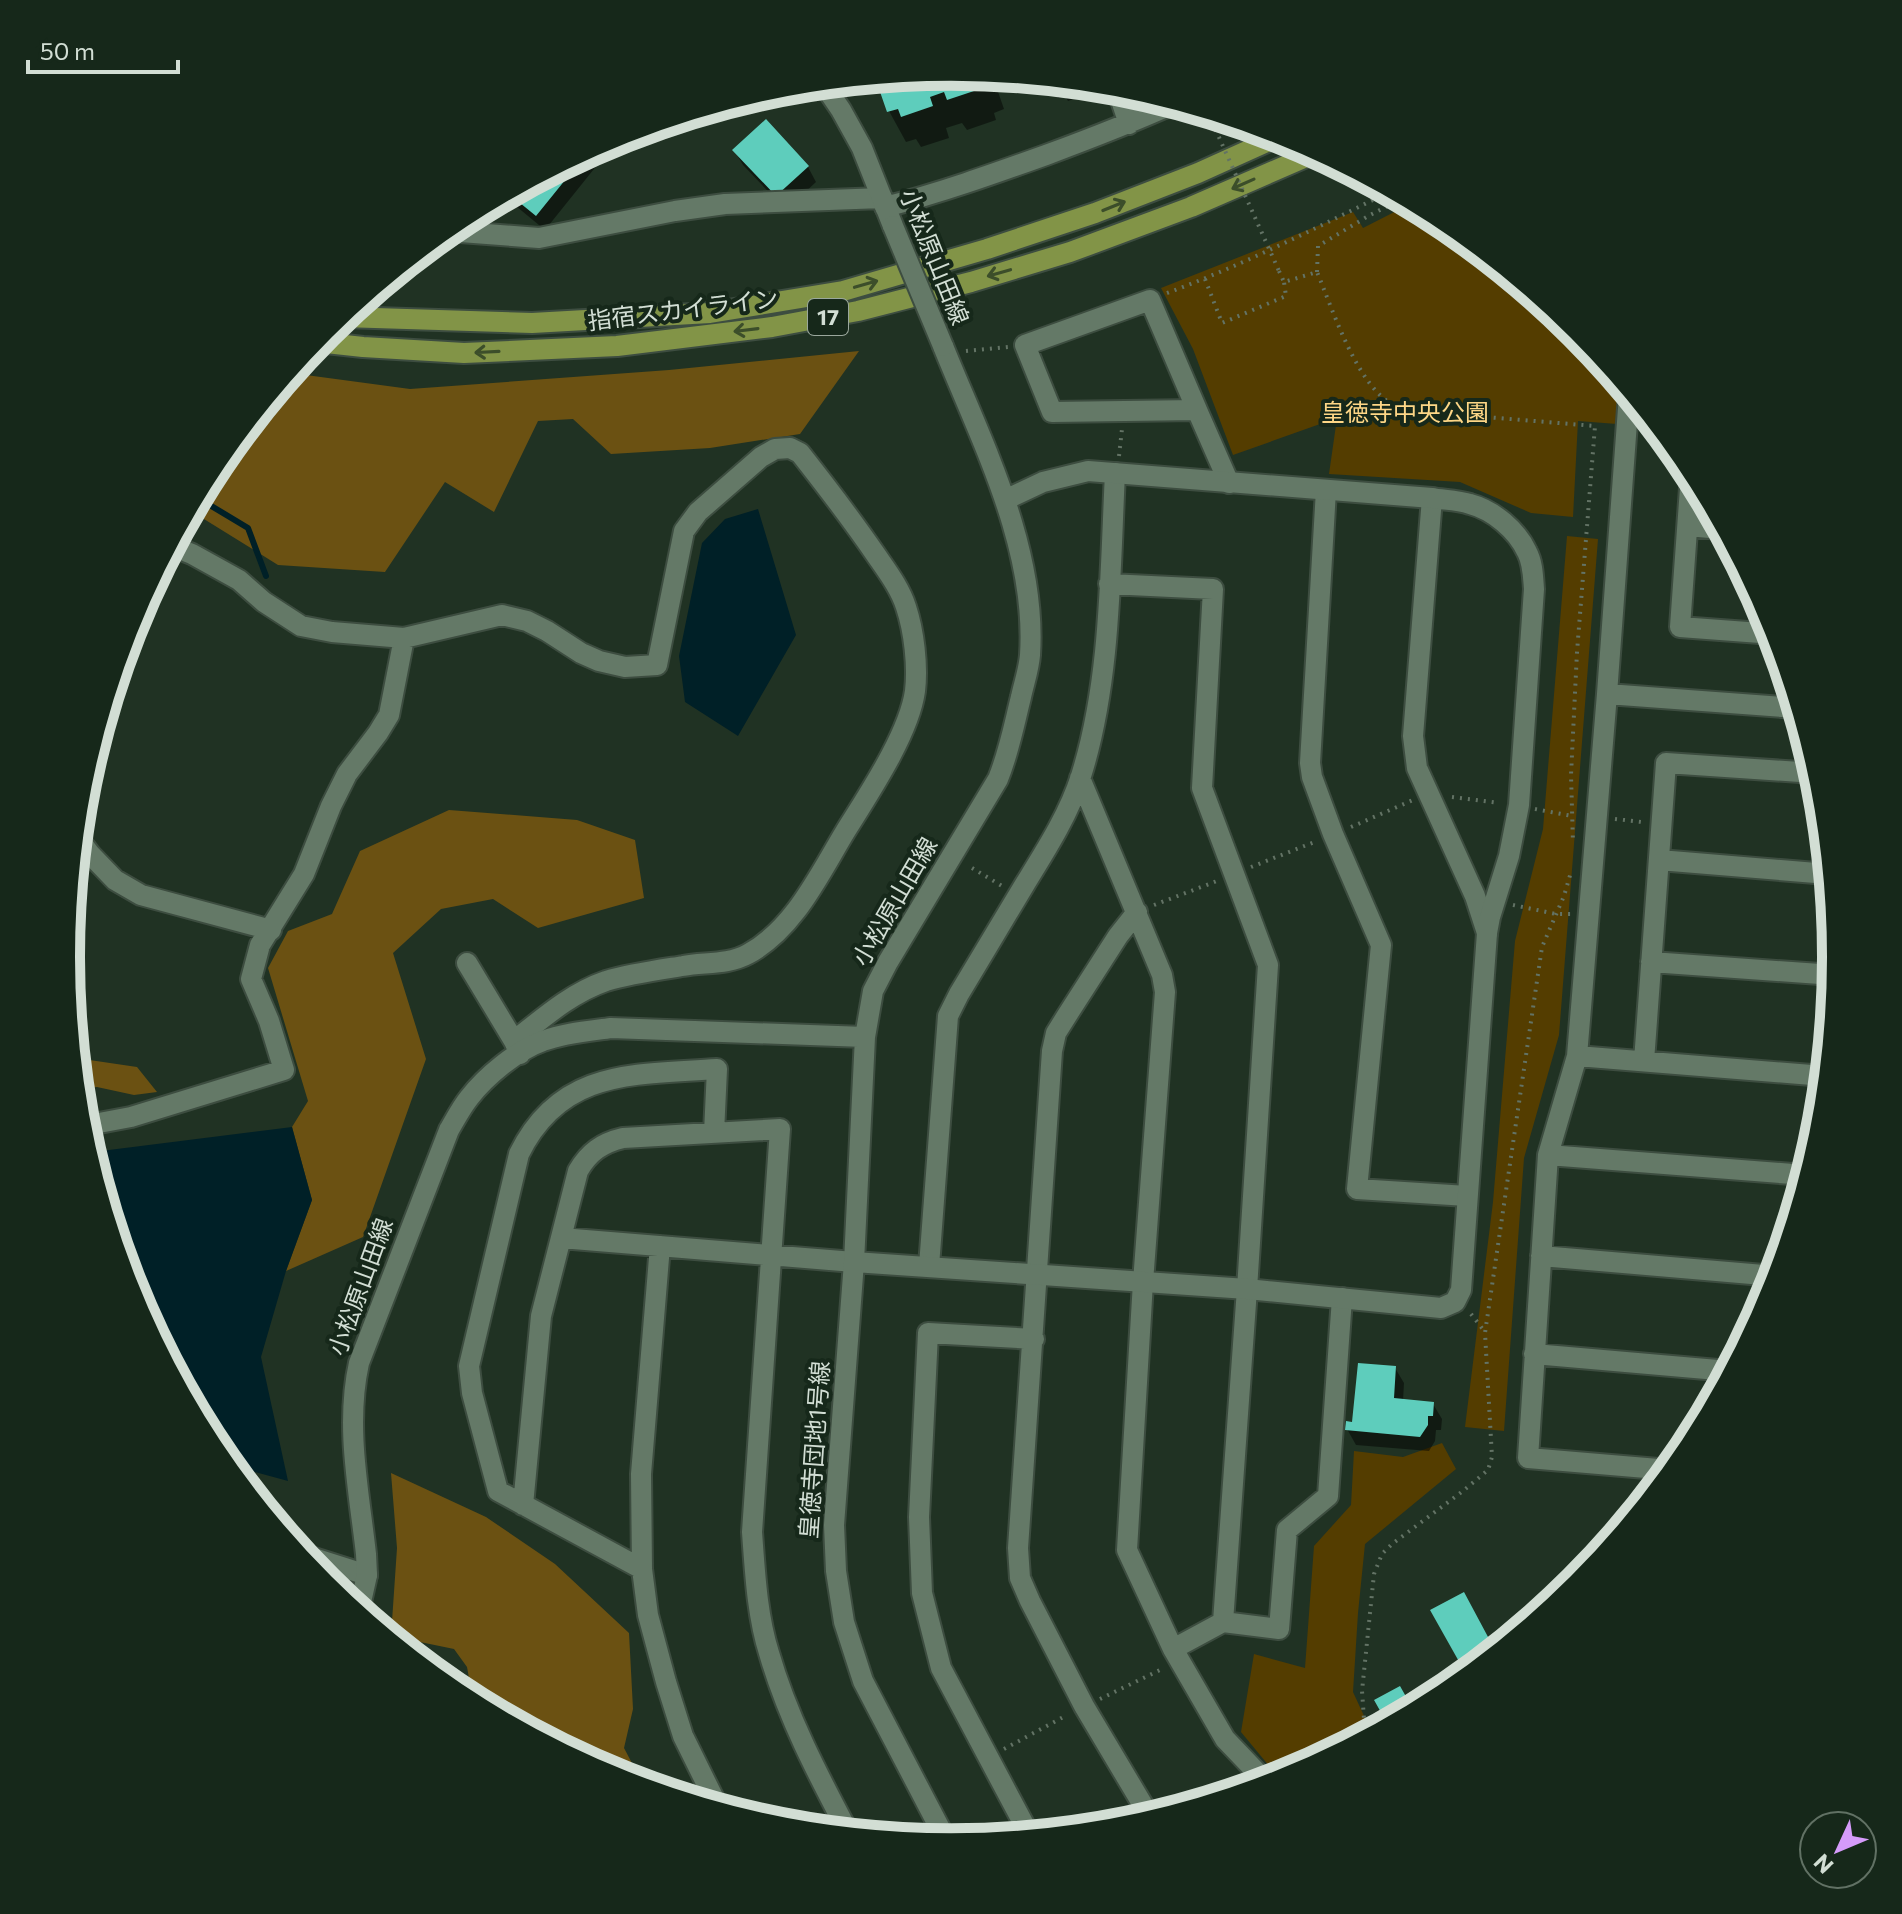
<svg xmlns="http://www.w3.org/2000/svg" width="1902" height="1914" viewBox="0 0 1902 1914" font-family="Commissioner,'Noto Sans JP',sans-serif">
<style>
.green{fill:#543d00}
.forest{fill:#6b5112}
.water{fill:#002027}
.shadow{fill:#0007}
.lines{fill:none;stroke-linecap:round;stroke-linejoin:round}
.stream{stroke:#002027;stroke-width:6}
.building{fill:#5ecdbc}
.street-casing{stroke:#3d4d40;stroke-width:24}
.secondary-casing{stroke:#3d4d40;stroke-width:24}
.primary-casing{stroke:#3d4d40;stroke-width:24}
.path{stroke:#637365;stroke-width:4;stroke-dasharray:2 6;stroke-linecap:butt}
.street{stroke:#647967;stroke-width:20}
.secondary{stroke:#647967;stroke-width:20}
.primary{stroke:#829447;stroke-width:20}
.secondary-bridge-casing{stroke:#3d4d40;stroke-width:24;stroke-linecap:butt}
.path-bridge{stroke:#637365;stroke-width:4;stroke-dasharray:2 6;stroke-linecap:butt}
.secondary-bridge{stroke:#647967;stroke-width:20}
.oneway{stroke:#3c4e2a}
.labels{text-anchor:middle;stroke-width:8;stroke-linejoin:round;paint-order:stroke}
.shield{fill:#16281a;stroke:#9aa79c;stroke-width:2}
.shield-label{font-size:22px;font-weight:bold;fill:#d2ded4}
.street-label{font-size:24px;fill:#d2ded4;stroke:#16281a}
.park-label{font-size:24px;fill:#fdd686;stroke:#16281a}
.rim{fill:none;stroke:#d2ded4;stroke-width:10}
</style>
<rect width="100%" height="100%" fill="#203223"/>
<path class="green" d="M1410,204L1443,221L1577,332L1619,383L1617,424L1578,421L1573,517L1531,513L1460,482L1329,474L1337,418L1233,455L1193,349L1161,288L1353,212L1363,228Z
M1567,536L1598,539L1559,1035L1524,1158L1504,1431L1465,1427L1493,1202L1515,941L1543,829Z
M1442,1443L1456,1469L1365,1544L1358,1613L1353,1692L1371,1731L1289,1775L1279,1778L1241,1732L1254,1654L1305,1668L1314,1546L1351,1505L1354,1451L1403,1457Z"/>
<path class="forest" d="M859,351L800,434L710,448L611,454L573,419L538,421L494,512L445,482L385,572L278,565L191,511L215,465L291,373L410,389L669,370Z
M449,810L577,820L635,840L644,898L538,928L493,899L441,909L393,953L426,1059L363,1237L286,1271L312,1200L292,1127L308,1101L268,968L288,931L332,914L360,851Z
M76,1058L137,1067L157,1092L134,1095L97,1087L79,1089Z
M391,1473L486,1517L555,1564L629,1633L633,1709L624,1748L643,1784L612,1774L473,1700L467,1667L454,1649L391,1636L397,1548Z"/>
<path class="water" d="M758,509L796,635L738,736L685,702L679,656L702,543L725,519Z
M292,1127L312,1200L286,1271L261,1357L288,1481L229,1465L215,1448L133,1295L100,1185L93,1152Z"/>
<path class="shadow" d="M951,72L991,76L996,86L1004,109L994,113L996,120L967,130L962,123L946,128L949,138L921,147L916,139L906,142L889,111L894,83L889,78L903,77L900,81L915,76Z
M1049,82L1094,86L1096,91L1068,101L1065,96L1058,98Z
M601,145L606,154L545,230L505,197Z
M734,150L808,167L816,182L786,210L743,165Z
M1395,1368L1404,1383L1403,1401L1433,1404L1442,1419L1441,1430H1436L1435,1441L1429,1451L1356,1445L1347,1429Z"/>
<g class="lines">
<path class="stream" d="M198,498L248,528L266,576"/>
</g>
<path class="building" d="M951,72L987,76L988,78L978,81L980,89L947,100L944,92L930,97L933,106L901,117L898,109L887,112L878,86L906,76Z
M766,119L809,166L776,196L732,150Z
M587,153L536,216L509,194Z
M1358,1363L1396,1366L1394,1398L1434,1402L1433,1416H1428V1425L1420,1437L1345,1430L1346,1421L1352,1422Z
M1464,1592L1495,1650L1466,1674L1430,1610Z
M1400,1686L1413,1709L1387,1723L1374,1700Z"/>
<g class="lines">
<g class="street-casing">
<path id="street" d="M1117,88L1129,124
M885,207C940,193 993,174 1046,155C1089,139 1131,123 1173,104
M447,231L539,238L675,211L725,204L882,198
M1629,395L1607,694L1577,1056L1548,1155L1528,1458L1670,1470
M1197,410L1150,300L1025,345L1052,412L1197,410L1229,483
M1691,474L1680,627L1774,634
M1326,490L1310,763L1312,777L1333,834L1381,945L1357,1189L1467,1196
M1432,498L1413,736L1417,768L1475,896L1487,933
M1688,526L1721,529
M172,546L192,554L239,580L264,602L301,626L332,632L404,638L502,615L527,621L547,631L581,653L599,661L625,667L657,665L684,531L698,512L761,457L775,449L790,448L800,453C826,486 852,520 876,555C887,571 900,588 906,607C914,631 918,666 915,691C909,734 868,795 845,832C819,875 794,929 748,954C728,965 704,962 683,966C658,970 629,974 606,981C571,993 543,1018 514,1041
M1109,584L1213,589L1202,788L1268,965L1247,1289L1223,1622L1173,1649
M1607,694L1796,708
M1080,778L1162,975L1165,992L1143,1282L1127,1550L1173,1649L1225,1739L1266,1782
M78,838L90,854L115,880L141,895L271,930
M1659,860L1828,874
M1137,912L1118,936L1066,1017L1056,1033L1052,1051L1018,1548L1020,1578L1030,1601L1084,1706L1150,1817
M1651,962L1834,975
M467,963L514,1041L520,1054
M1577,1056L1824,1076
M1644,1061L1666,763L1815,773
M83,1126L131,1117L284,1070L269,1021L251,979L260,945L304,874L331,806L347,774L378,733L389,715L404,638
M1548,1155L1805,1175
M561,1238L854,1262
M660,1246L641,1474L642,1569L648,1615L666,1682L683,1736L718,1807
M1541,1256L1775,1276
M929,1266L948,1016L959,994C981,957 1003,921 1025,884C1046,850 1069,814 1081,776C1111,681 1110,572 1115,473
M1534,1354L1729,1371
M523,1505L541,1316L578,1171C589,1152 602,1143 623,1138L780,1129L752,1532C755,1572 757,1615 769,1653C787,1716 818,1775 848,1832
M301,1554L367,1575
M642,1569L498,1491L472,1393L469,1366L519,1154C561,1068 635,1075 717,1069L714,1133
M1223,1622L1279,1629L1287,1530L1328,1496L1342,1298
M1029,1834L941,1668L922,1593L919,1517L928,1333L1034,1339"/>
</g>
<g class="secondary-casing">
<path id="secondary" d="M824,85L841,110L862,148L893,226
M943,346C982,443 1037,548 1030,655C1029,669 1024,683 1021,697C1014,725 1009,752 998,779L888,962L873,991L865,1037L854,1262L834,1525L836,1571L844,1622L863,1681L947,1842
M854,1262L1247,1289L1441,1308L1455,1302L1461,1290L1487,933L1490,917L1509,856L1519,805L1534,589C1533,577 1533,563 1527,552C1517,530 1493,510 1470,504C1458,500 1444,500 1432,498L1088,471L1043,482L1005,500
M359,1611L367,1575L366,1554C359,1491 345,1426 359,1363L449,1130C455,1120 461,1108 469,1098C485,1077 517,1050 543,1041C564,1033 589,1031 611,1028L865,1037"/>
</g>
<g class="primary-casing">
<path id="primary" d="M343,317L532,323L710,313L843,291L987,249L1095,213L1198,173L1280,136
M317,342L363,347L464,353L617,346L772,327L858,311L971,282L1070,252L1191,207L1315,153"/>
</g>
<path class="path" d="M1279,271L1284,282L1317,272C1333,310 1357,387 1395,406C1401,409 1408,410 1413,411L1595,426L1577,652L1571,775L1573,843
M1317,272L1318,246L1370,215L1402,199
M1205,279L1222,323L1286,296L1284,282
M1167,293C1243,265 1316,228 1389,192
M966,351L1008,347
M1119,456L1122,429
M1452,797L1499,803
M1535,809L1572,816
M1615,819L1642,822
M1351,827L1413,800
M1251,867L1317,841
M972,868L1002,886
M1154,905L1217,881
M1513,905L1556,914H1572
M1471,1314L1485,1332
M1100,1699L1164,1668
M1368,1733L1364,1719L1362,1691L1374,1574L1382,1554L1392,1544L1463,1491L1488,1470L1492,1457L1485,1333L1542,947L1564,896L1571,872
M1004,1749L1067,1715"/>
<use href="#street" class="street"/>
<use href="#secondary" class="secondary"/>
<use href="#primary" class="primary"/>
<g class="secondary-bridge-casing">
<path id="secondary-bridge" d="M893,226L943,346"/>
</g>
<path class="path-bridge" d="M1209,115L1279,271"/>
<use href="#secondary-bridge" class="secondary-bridge"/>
</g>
<defs><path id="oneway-shaft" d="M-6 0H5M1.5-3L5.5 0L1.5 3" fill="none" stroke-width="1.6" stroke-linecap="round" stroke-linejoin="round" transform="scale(2)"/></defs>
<g class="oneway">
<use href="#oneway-shaft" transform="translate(1243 184) rotate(156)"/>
<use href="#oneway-shaft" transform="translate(1114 206) rotate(-22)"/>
<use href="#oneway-shaft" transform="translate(999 273) rotate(164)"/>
<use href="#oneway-shaft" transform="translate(866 284) rotate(-16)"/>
<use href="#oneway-shaft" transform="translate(746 330) rotate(173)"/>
<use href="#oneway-shaft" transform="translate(487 352) rotate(177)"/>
</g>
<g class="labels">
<rect class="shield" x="808" y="299" width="40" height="36" rx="6"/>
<g class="shield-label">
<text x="828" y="325">17</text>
</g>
<g class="street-label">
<text transform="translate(934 257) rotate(68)" y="8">小松原山田線</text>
<text transform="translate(683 310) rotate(-7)" y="8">指宿スカイライン</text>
<text transform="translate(895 902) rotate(-60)" y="8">小松原山田線</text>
<text transform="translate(361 1287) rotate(-70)" y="8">小松原山田線</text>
<text transform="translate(815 1450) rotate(-86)" y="8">皇徳寺団地1号線</text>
</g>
<g class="park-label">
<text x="1405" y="421">皇徳寺中央公園</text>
</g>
</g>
<path d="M0 0H1902V1914H0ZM80 957a871 871 0 1 1 1742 0a871 871 0 1 1-1742 0Z" fill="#16281a" fill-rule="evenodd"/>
<path class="rim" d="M80 957a871 871 0 1 1 1742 0a871 871 0 1 1-1742 0Z"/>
<g transform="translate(1838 1850) rotate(226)"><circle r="38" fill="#16281a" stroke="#617164" stroke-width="2"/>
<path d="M0-6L14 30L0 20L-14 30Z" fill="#d59bfa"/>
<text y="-12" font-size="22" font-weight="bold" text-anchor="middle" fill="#d2ded4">N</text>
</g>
<path d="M28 60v12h150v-12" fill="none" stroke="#d2ded4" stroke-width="4"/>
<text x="40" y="60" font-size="24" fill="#d2ded4" stroke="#16281a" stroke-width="6" paint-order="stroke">50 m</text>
</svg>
